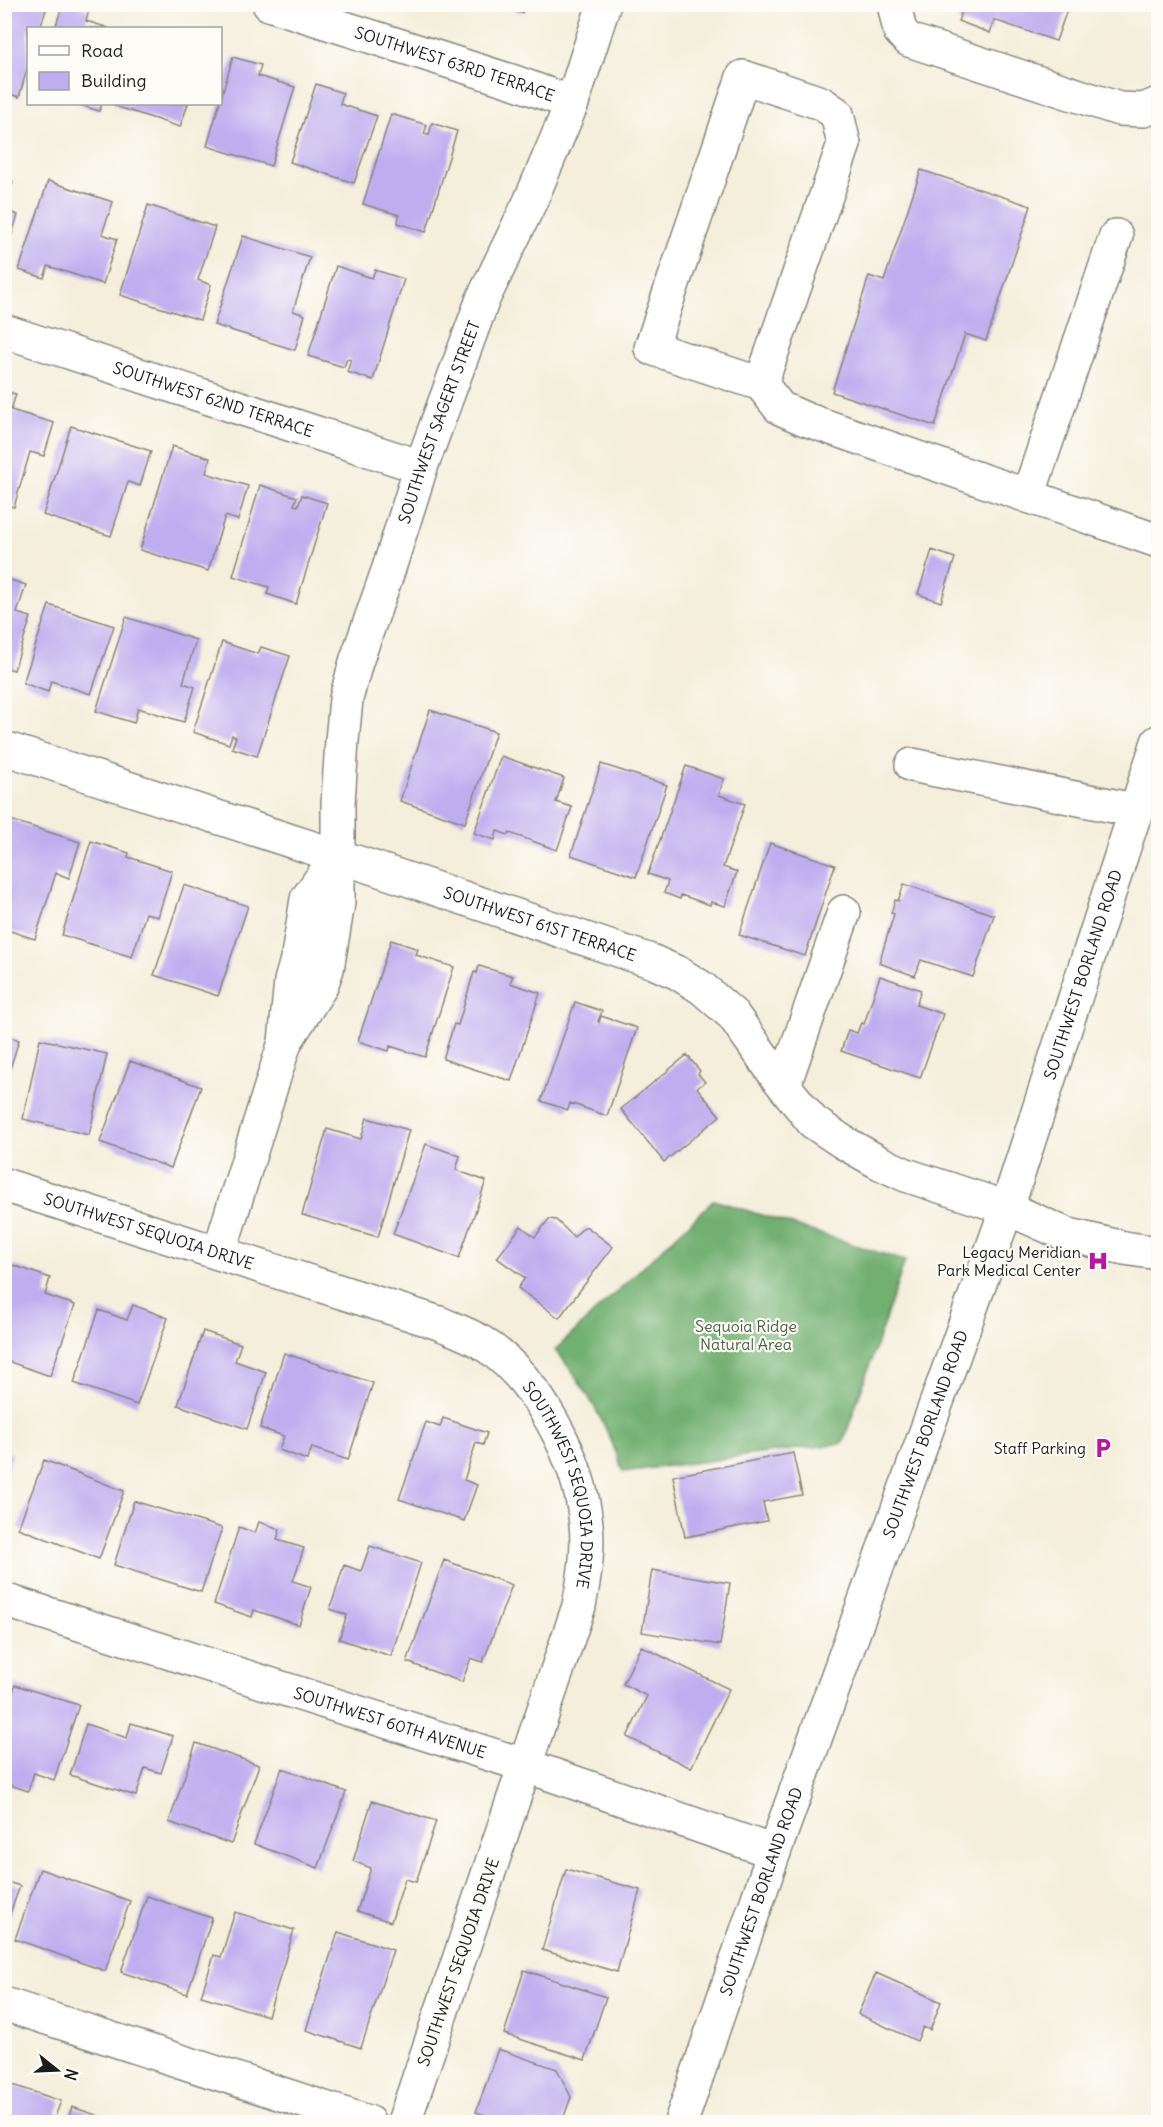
<svg xmlns="http://www.w3.org/2000/svg" width="1163" height="2127" viewBox="0 0 1163 2127" font-family="Delius,sans-serif">
<style>
.forest{fill:#72b071;stroke:#476646;stroke-width:1.5}
.building{fill:#beaeef}
.lines{fill:none;stroke-linecap:round;stroke-linejoin:round}
.minor-casing{stroke:#88857c;stroke-width:36}
.major-casing{stroke:#88857c;stroke-width:36}
.minor{stroke:#fff;stroke-width:33}
.major{stroke:#fff;stroke-width:33}
.labels{text-anchor:middle;stroke-width:4.5;stroke-linejoin:round;paint-order:stroke}
.street-label{font-size:16px;fill:#1c1c1c;stroke:#fdfcf7}
.poi-label{font-size:16px;fill:#1c1c1c;stroke:#fdfcf7;text-anchor:end}
.park-label{font-size:16px;fill:#496245;stroke:#fdfcf7}
</style>
<rect width="100%" height="100%" fill="#fdfcf7"/>
<filter id="ink" filterUnits="userSpaceOnUse"><feTurbulence type="fractalNoise" baseFrequency=".0167" numOctaves="2"/><feDisplacementMap in="SourceGraphic" scale="12" xChannelSelector="R" yChannelSelector="G"/><feConvolveMatrix kernelMatrix="1 2 1 2 8 2 1 2 1" color-interpolation-filters="sRGB"/></filter>
<filter id="wash" filterUnits="userSpaceOnUse"><feTurbulence type="fractalNoise" baseFrequency=".008" numOctaves="4" result="noise"/><feDisplacementMap in="SourceGraphic" scale="24" xChannelSelector="R" yChannelSelector="G"/><feGaussianBlur stdDeviation="1.35" result="paint"/><feColorMatrix in="noise" values="0 0 0 0 0 0 0 0 0 0 0 0 0 0 0 0 0 1.4 0 .05"/><feComposite in="paint" operator="in"/></filter>
<g filter="url(#wash)">
<rect width="100%" height="100%" fill="#f4eedb"/>
<path class="forest" d="M714,1200L905,1261L843,1443L623,1472C608,1426 587,1388 555,1350Z"/>
<g id="blocks">
<path class="building" d="M4,4H48L40,28H28V66L19,97L4,92Z
M63,4H71L89,10L86,21L109,28H55Z
M498,4H525L522,13Z
M951,4H1069L1056,41L994,20L990,33L958,21L963,9Z
M233,57L261,65L258,76L295,87L271,166L207,146Z
M316,84L343,93L340,104L377,116L354,183L290,162Z
M77,104H102L99,111Z
M116,104H188L180,127L115,106Z
M391,114L427,125L424,134L429,135L432,123L457,131L426,232L398,223L399,215L363,204Z
M921,170L1031,206L986,341L965,334L935,426L832,392L869,276L884,281Z
M4,179L13,182L5,205H4Z
M48,181L113,202L102,234L117,239L103,284L48,266L44,278L19,270Z
M148,205L215,227L198,280L211,285L200,320L120,295Z
M4,210L18,215L7,251L4,250Z
M243,236L310,257L293,311L305,315L295,350L214,325Z
M336,266L372,278L375,270L404,279L373,380L347,372L351,360L347,359L344,367L308,356Z
M4,391L16,394L11,410L54,423L44,456L30,452L14,507L4,504Z
M71,426L151,451L140,486L128,482L111,536L43,515Z
M172,446L210,458L206,473L248,486L238,520L225,516L208,571L140,550Z
M260,485L297,497L294,505L298,506L302,495L327,503L296,604L267,594L269,587L233,576Z
M932,550L955,558L941,602L918,594Z
M4,578L26,585L17,613L31,617L14,670L4,667Z
M49,605L114,626L91,694L51,681L48,692L23,683Z
M126,617L196,640L183,683L195,687L184,722L138,708L134,723L96,711Z
M222,642L258,654L261,647L290,656L257,756L232,748L236,737L232,735L229,744L193,732Z
M430,710L496,732L465,823L400,801Z
M501,756L564,778L556,802L572,807L557,850L510,833L508,835L497,831L495,840L474,833Z
M601,764L667,785L636,877L571,855Z
M686,766L724,779L719,795L745,804L723,867L737,872L725,906L711,902L710,905L681,895L680,899L664,893L668,881L648,874Z
M4,818L80,842L69,878L56,873L35,939L4,929Z
M91,841L129,853L128,857L172,871L158,917L146,913L132,957L62,935Z
M770,843L835,865L805,956L739,935Z
M904,884L994,915L973,977L921,960L915,976L879,963L894,914L891,913L895,900L898,901Z
M184,885L248,906L218,996L154,975Z
M391,940L418,949L416,955L454,967L425,1057L390,1046L389,1051L358,1041Z
M479,966L513,976L510,983L540,993L511,1081L443,1059L454,1024L458,1025L474,972L477,973Z
M880,976L921,990L916,1005L943,1014L920,1078L841,1051L848,1030L857,1033L861,1023L864,1024Z
M575,1002L602,1011L598,1021L599,1022L601,1016L637,1028L607,1116L570,1103L568,1110L541,1101Z
M4,1035L19,1040L5,1085H4Z
M40,1039L107,1054L89,1135L23,1119Z
M687,1055L700,1071L698,1074L705,1082L697,1088L720,1116L664,1162L621,1109Z
M130,1061L201,1087L171,1168L100,1142Z
M367,1118L409,1130L378,1237L302,1215L327,1129L361,1139Z
M426,1144L460,1156L456,1170L486,1181L459,1258L393,1234Z
M549,1219L556,1220L574,1237L584,1227H587L613,1247L559,1318L518,1288L525,1278L497,1258L521,1226L535,1237Z
M4,1262L50,1278L45,1295L75,1305L50,1376L4,1360Z
M133,1305L168,1318L137,1405L74,1383L99,1310L127,1320Z
M203,1331L241,1344L235,1361L266,1372L247,1429L178,1405Z
M284,1353L373,1383L348,1460L312,1448L307,1460L279,1450L284,1436L260,1428Z
M443,1418L487,1433L483,1445L476,1443L464,1480L477,1485L464,1521L399,1499L426,1422L440,1427Z
M4,1452L12,1454L5,1476H4Z
M793,1453L802,1495L763,1502L767,1521L685,1537L673,1476Z
M44,1460L124,1491L99,1559L18,1528Z
M134,1501L222,1528L201,1592L114,1565Z
M259,1522L280,1529L277,1540L304,1548L293,1581L311,1587L299,1625L254,1610L252,1617L214,1604L239,1527L255,1533Z
M370,1546L421,1563L391,1656L339,1639L347,1615L330,1609L344,1565L361,1571Z
M444,1560L512,1585L483,1662L471,1658L462,1682L407,1662Z
M652,1570L730,1583L720,1645L642,1632Z
M641,1646L729,1689L691,1768L627,1737L647,1696L623,1684Z
M15,1685L79,1705L54,1780L34,1773L28,1791L4,1783V1697L11,1699Z
M131,1723L173,1736L161,1773L145,1768L136,1796L70,1775L86,1724L127,1738Z
M196,1743L259,1765L231,1844L169,1822Z
M282,1768L346,1792L318,1868L254,1844Z
M372,1801L436,1821L416,1882L405,1879L391,1922L357,1911L371,1868L353,1861Z
M40,1869L130,1901L105,1971L15,1939Z
M566,1869L640,1890L617,1972L542,1950Z
M4,1881L20,1886L5,1927H4Z
M147,1896L212,1918L187,1994L121,1972Z
M235,1912L294,1930L268,2016L201,1996L214,1955L221,1957Z
M338,1932L393,1950L361,2048L306,2030Z
M524,1970L606,1997L585,2060L504,2034Z
M876,1973L941,2002L930,2030L923,2027L917,2041L858,2014Z
M498,2049L557,2069L571,2097L562,2122H506L476,2112Z
M4,2082L61,2101L53,2122H4Z
M72,2107L117,2122H67Z"/>
</g>
</g>
<g filter="url(#ink)">
<use href="#blocks" fill-opacity="0" stroke="#88857c" stroke-width="1.5"/>
<g class="lines">
<g class="minor-casing">
<g id="minor">
<path id="s1" d="M269,4L514,82L572,103"/>
<path d="M894,4L900,31L909,40L1119,109L1144,110L1158,104"/>
<path id="s2" d="M4,331L421,467"/>
<path d="M761,384L844,144L837,114L821,103L743,77L651,348L761,384L780,408L805,419L1158,541"/>
<path d="M1028,496L1116,236"/>
<path id="s3" d="M4,748L362,864L651,961L678,973L702,988L733,1015L777,1077L813,1122L843,1142L880,1163L906,1175L1007,1208L1065,1234L1124,1248L1158,1253"/>
<path d="M912,765L1138,811"/>
<path id="s4" d="M285,1042L321,986L327,969L338,903V803L342,741L346,699L356,662L389,568L421,467L483,299L530,202L572,103L604,4"/>
<path d="M784,1085L844,912"/>
<path id="s5" d="M4,1185L439,1323C453,1329 468,1334 481,1342C537,1377 580,1459 586,1524C589,1552 584,1579 579,1606L404,2122"/>
<path d="M219,1253L285,1042L291,981L298,956L307,899L337,856"/>
<path id="s6" d="M4,1600L524,1765L774,1852"/>
<path d="M4,2004L368,2122"/>
</g>
</g>
<g class="major-casing">
<g id="major">
<path id="s7" d="M681,2122L774,1852L1007,1208L1158,742"/>
</g>
</g>
<use href="#minor" class="minor"/>
<use href="#major" class="major"/>
</g>
</g>
<defs>
<g id="hospital-bare" transform="scale(1.62)"><path d="M-5-5h3v3.5h4V-5h3V5h-3V1.5h-4V5h-3Z" fill="#b5179e" stroke="#fdfcf7" stroke-width="2.5" paint-order="stroke"/></g>
<g id="parking-bare" transform="scale(1.62)"><path d="M-3.5-5.5H1a3.5 3.5 0 0 1 0 7H-1V5.5H-3.5ZM-1-3.4V-.6H.8a1.4 1.4 0 0 0 0-2.8Z" fill="#b5179e" stroke="#fdfcf7" stroke-width="2.5" paint-order="stroke"/></g>
</defs>
<g fill-rule="evenodd">
<use href="#hospital-bare" x="1098" y="1261"/>
<use href="#parking-bare" x="1103" y="1448"/>
</g>
<g class="labels">
<g class="street-label">
<text dy="6" stroke="none"><textPath href="#s1" startOffset="195">SOUTHWEST 63RD TERRACE</textPath></text>
<text dy="6" stroke="none"><textPath href="#s2" startOffset="220">SOUTHWEST 62ND TERRACE</textPath></text>
<text dy="6" stroke="none"><textPath href="#s4" startOffset="648">SOUTHWEST SAGERT STREET</textPath></text>
<text dy="6" stroke="none"><textPath href="#s3" startOffset="564">SOUTHWEST 61ST TERRACE</textPath></text>
<text dy="6" stroke="none"><textPath href="#s7" startOffset="1216">SOUTHWEST BORLAND ROAD</textPath></text>
<text dy="6" stroke="none"><textPath href="#s5" startOffset="152">SOUTHWEST SEQUOIA DRIVE</textPath></text>
<text dy="6" stroke="none"><textPath href="#s7" startOffset="730">SOUTHWEST BORLAND ROAD</textPath></text>
<text dy="6" stroke="none"><textPath href="#s5" startOffset="674">SOUTHWEST SEQUOIA DRIVE</textPath></text>
<text dy="6" stroke="none"><textPath href="#s6" startOffset="405">SOUTHWEST 60TH AVENUE</textPath></text>
<text dy="6" stroke="none"><textPath href="#s7" startOffset="244">SOUTHWEST BORLAND ROAD</textPath></text>
<text transform="translate(458 1962) rotate(-71)" y="6">SOUTHWEST SEQUOIA DRIVE</text>
</g>
<g class="poi-label">
<text x="1081" y="1258">Legacy Meridian<tspan x="1081" dy="18">Park Medical Center</tspan></text>
<text x="1086" y="1454">Staff Parking</text>
</g>
<g class="park-label">
<text x="746" y="1332">Sequoia Ridge<tspan x="746" dy="18">Natural Area</tspan></text>
</g>
</g>
<rect width="1163" height="2127" fill="none" stroke="#fdfcf7" stroke-width="24"/>
<rect x="27" y="27" width="195" height="78" fill="#fdfcf7" stroke="#a3a29f" stroke-width="1.5"/>
<rect x="39" y="46" width="30" height="9" fill="#ffffff" stroke="#a3a29f" stroke-width="1.5"/>
<text x="81" y="57" font-size="18" fill="#1c1c1c">Road</text>
<rect x="39" y="72" width="30" height="18" fill="#beaeef" stroke="#a3a29f" stroke-width="1.5"/>
<text x="81" y="87" font-size="18" fill="#1c1c1c">Building</text>
<g transform="translate(57 2070) rotate(108)" stroke="#fdfcf7" stroke-width="4.5" paint-order="stroke">
<path d="M0-4.5L10 22L0 15L-10 22Z" fill="#1c1c1c"/>
<text y="-9" font-size="16" font-weight="bold" text-anchor="middle" fill="#1c1c1c">N</text>
</g>
</svg>
